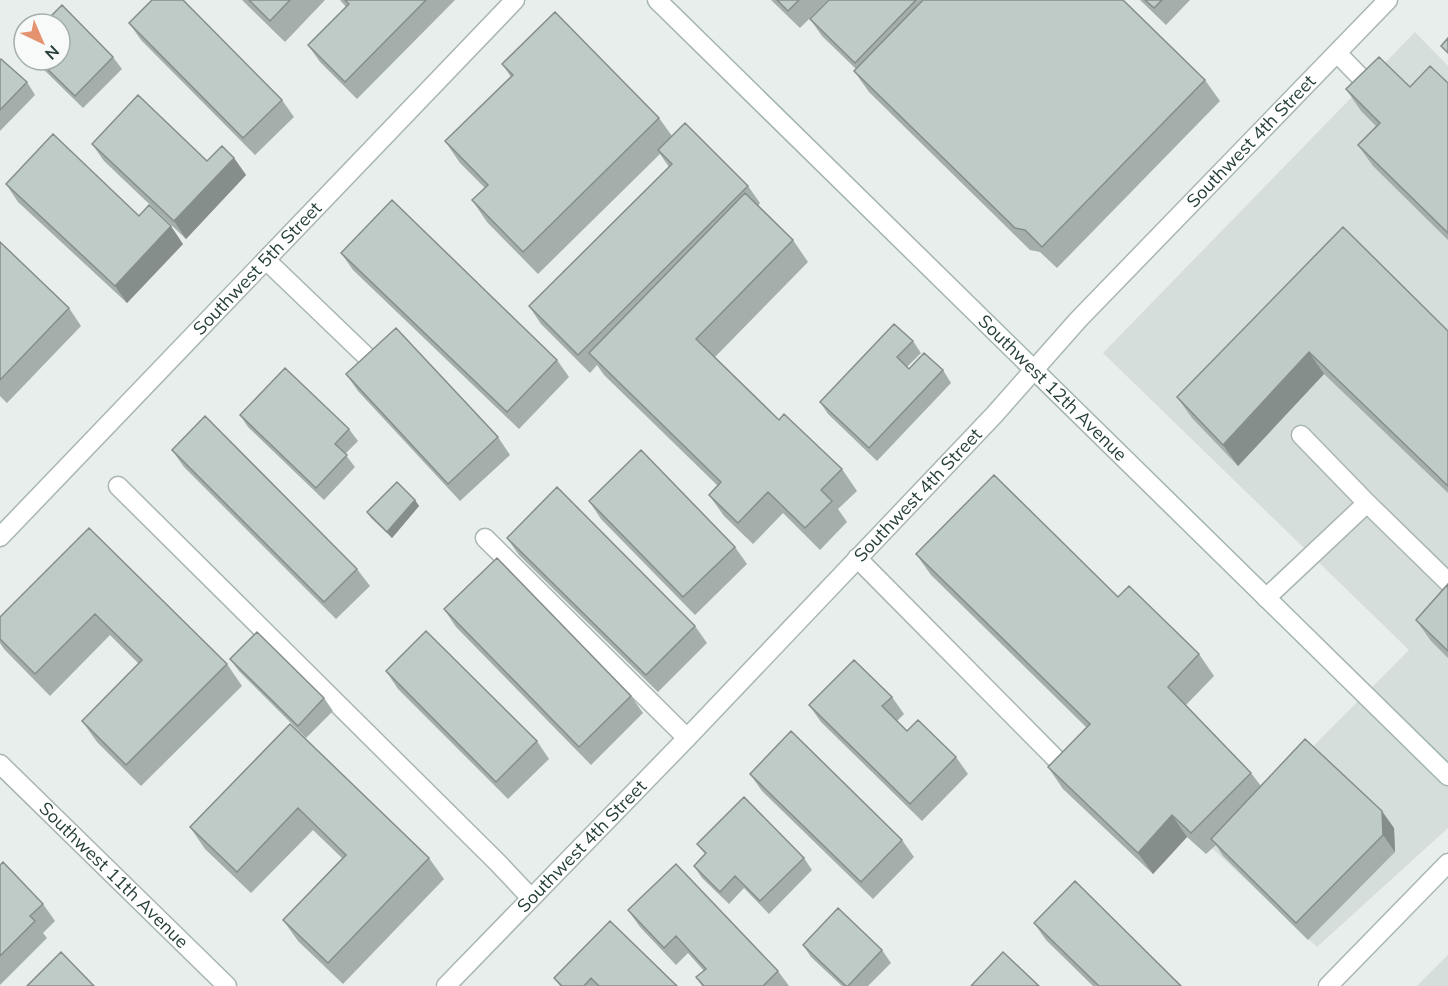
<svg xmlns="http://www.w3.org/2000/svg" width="1448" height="986" viewBox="0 0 1448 986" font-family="Mulish,sans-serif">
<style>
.built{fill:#d5deda}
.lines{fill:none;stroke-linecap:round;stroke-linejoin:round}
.lane-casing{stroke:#aab6b2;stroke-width:21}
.street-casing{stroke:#aab6b2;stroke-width:21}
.secondary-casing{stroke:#a3b5b0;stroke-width:21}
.lane{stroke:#fff;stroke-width:18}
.street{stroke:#fff;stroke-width:18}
.secondary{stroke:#fff;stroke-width:18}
.wall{fill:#a4afab}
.shaded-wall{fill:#868e8b}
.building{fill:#bfcbc7;stroke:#868e8b;stroke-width:1.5}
.labels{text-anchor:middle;stroke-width:5;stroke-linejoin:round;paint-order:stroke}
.street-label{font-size:18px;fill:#273f3a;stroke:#f7faf9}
</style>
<rect width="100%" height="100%" fill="#e7eeeb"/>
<path class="built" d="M1415,32L1448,66V828L1317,947L1212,848L1409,650L1103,353Z
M1448,955V986H1417Z"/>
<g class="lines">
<g class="lane-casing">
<path id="lane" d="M1337,53L1375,92
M266,260L368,358
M1301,435L1367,503
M118,486L498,863L531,898
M485,538L687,738
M857,558L1055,758
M1266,598L1367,503L1448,582"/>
</g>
<g class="street-casing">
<g id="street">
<path id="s1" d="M0,537L515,0"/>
<path id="s2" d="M0,764L227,986"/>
<path id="s3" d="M446,986L687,738L995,414L1078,320L1388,0"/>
<path d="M1328,986L1448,863"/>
</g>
</g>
<g class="secondary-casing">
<g id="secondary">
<path id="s4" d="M657,0L1448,776"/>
</g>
</g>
<use href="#lane" class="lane"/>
<use href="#street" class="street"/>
<use href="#secondary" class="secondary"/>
</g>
<path class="wall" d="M242,0H325L285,42Z
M340,0H455L357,99L320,62L308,45L346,7Z
M771,0H828L800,28Z
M829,0H1123L1205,80L1220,101L1057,268L1040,252L1030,250L869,92L854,71L856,69L822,36L810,19Z
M1140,0H1190L1166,25Z
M129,23L282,100L294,117L255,155L141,40Z
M113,57L122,69L83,108L34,60H60Z
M0,60L27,82L35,95L0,131Z
M502,64L659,118L672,136L748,186L760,203L758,206L793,240L808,262L715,357L779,420L842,469L857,491L838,509L847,522L820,550L783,513L753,544L724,516L709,495L718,486L604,375L597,365L590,373L541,324L529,306L669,167L660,154L538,274L487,222L472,200L485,188L460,163L445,141L511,77Z
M1448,83V240L1373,166L1358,145L1376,126L1361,111L1346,89L1410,87Z
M92,144L207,161L234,158L246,175L186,239L104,161Z
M6,184L139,216L183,244L127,303L18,202Z
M1343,227L1448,331V493L1324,374L1238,466L1192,418L1177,397Z
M0,242L69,308L81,326L7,403L0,396Z
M341,253L557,360L569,377L519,429L353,270Z
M913,341L921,353L907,367L909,369L943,370L951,383L877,461L828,414L820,402Z
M346,374L498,437L510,455L460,501L358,391Z
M240,415L349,429L358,441L345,454L355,467L324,500L248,427Z
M172,450L357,569L370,586L336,619L184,467Z
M415,500L419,506L392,538L371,518L367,512Z
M589,501L735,547L747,564L695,615L601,519Z
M89,528L227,664L242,686L141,786L97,742L82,721L139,664L110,635L50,696L4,649L0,643V617Z
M507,538L695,626L707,643L658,692L519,555Z
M916,554L1118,597L1199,654L1214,676L1186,705L1251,773L1261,786L1394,828L1395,852L1308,940L1223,856L1216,845L1206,854L1187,837L1153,874L1063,789L1048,767L1087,728L931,575Z
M1448,584V658L1431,641L1416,620Z
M444,609L631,696L643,713L591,765L456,627Z
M230,659L324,698L333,711L306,738L239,671Z
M386,671L537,741L549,759L508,799L398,689Z
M892,697L904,714L897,721L907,731L956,757L968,774L922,821L821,722L809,705Z
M290,724L429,858L444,879L343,984L298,941L283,920L342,858L313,830L251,893L205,849L190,827Z
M750,774L902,840L914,857L873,899L762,791Z
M697,844L804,858L812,870L769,914L744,888L729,904L702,878L694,866L705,854Z
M0,865L43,904L55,921L43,933L47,938L0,985Z
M628,910L778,971L789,986H702L696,977L704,971L688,953L676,965L640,927Z
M610,921L677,986H560L554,978Z
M1034,923L1181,986H1093L1046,940Z
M803,945L882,950L891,963L868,986H842L811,957Z"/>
<path class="shaded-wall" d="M234,158L246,175L186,239L174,221Z
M171,226L183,244L127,303L115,286Z
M1309,352L1324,374L1238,466L1223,445Z
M415,500L419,506L392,538L387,532Z
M1382,811L1394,828L1395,852L1383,835Z
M1172,815L1187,837L1153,874L1138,853Z"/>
<path class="building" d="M152,0H183L282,100L243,138L129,23Z
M249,0H290L270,21Z
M345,0H426L345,82L308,45L349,4Z
M777,0H799L788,11Z
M829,0H916L855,63L810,19Z
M923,0H1123L1205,80L1042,247L1025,230L1015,228L854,71Z
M1145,0H1162L1154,8Z
M62,5L113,57L75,96L38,60H60V24H43Z
M555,12L659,118L523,252L472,200L488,185L445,141L513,75L502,64Z
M1448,38V53L1441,46Z
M1379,57L1410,87L1430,66L1448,83V233L1358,145L1380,123L1346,89Z
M1,59L27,82L0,110V60Z
M138,95L207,161L222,146L234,158L174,221L92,144Z
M685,123L748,186L578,355L529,306L672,164L658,150Z
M53,134L139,216L149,205L171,226L115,286L6,184Z
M745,193L793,240L696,339L779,420L784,414L842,469L821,490L832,501L805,528L768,492L738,523L709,495L721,482L589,353Z
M392,200L557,360L507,412L341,253Z
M1343,227L1448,331V486L1309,352L1223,445L1177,397Z
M0,242L69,308L0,380Z
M894,324L913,341L897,357L909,369L924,353L943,370L869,448L820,402Z
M396,328L498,437L448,484L346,374Z
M285,368L349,429L335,444L347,455L316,488L240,415Z
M205,416L357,569L324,602L172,450Z
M641,450L735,547L683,597L589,501Z
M994,475L1118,597L1129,586L1199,654L1168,687L1251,773L1191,833L1172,815L1138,853L1048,767L1090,724L916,554Z
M397,482L415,500L387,532L367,512Z
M557,487L695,626L646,675L507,538Z
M89,528L227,664L126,765L82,721L142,660L95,614L35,674L0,639V617Z
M497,558L631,696L579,747L444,609Z
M1448,584V651L1416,620Z
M426,631L537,741L496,782L386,671Z
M257,632L324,698L298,726L230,659Z
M854,660L892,697L882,706L907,731L918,720L956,757L910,804L809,705Z
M290,724L429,858L328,963L283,920L346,855L298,808L237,872L190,827Z
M791,731L902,840L861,882L750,774Z
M1305,739L1382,811L1383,835L1296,923L1211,839Z
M744,797L804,858L760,901L735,876L720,892L694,866L706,853L697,844Z
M3,862L43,904L30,916L35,921L0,956V865Z
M676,864L778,971L763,986H704L696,977L706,969L676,936L664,948L628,910Z
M1075,881L1181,986H1099L1034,923Z
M838,908L882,950L848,986H846L803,945Z
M610,921L677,986H599L591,978L584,986H562L554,978Z
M61,952L94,986H27Z
M1003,952L1039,986H971Z"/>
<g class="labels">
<g class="street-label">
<text dy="6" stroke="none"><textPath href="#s3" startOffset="1167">Southwest 4th Street</textPath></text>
<text dy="6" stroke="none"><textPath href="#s1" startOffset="372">Southwest 5th Street</textPath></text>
<text dy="6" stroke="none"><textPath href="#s4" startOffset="554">Southwest 12th Avenue</textPath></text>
<text dy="6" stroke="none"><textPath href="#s3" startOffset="681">Southwest 4th Street</textPath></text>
<text dy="6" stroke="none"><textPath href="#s3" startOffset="195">Southwest 4th Street</textPath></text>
<text dy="6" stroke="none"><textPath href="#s2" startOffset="159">Southwest 11th Avenue</textPath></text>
</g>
</g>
<g transform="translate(42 42) rotate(136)"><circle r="28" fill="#f7faf9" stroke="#a4afad" stroke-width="1.5"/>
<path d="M0-4.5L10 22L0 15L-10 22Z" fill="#e4926f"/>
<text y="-9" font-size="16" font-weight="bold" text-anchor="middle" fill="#273f3a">N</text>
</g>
</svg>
